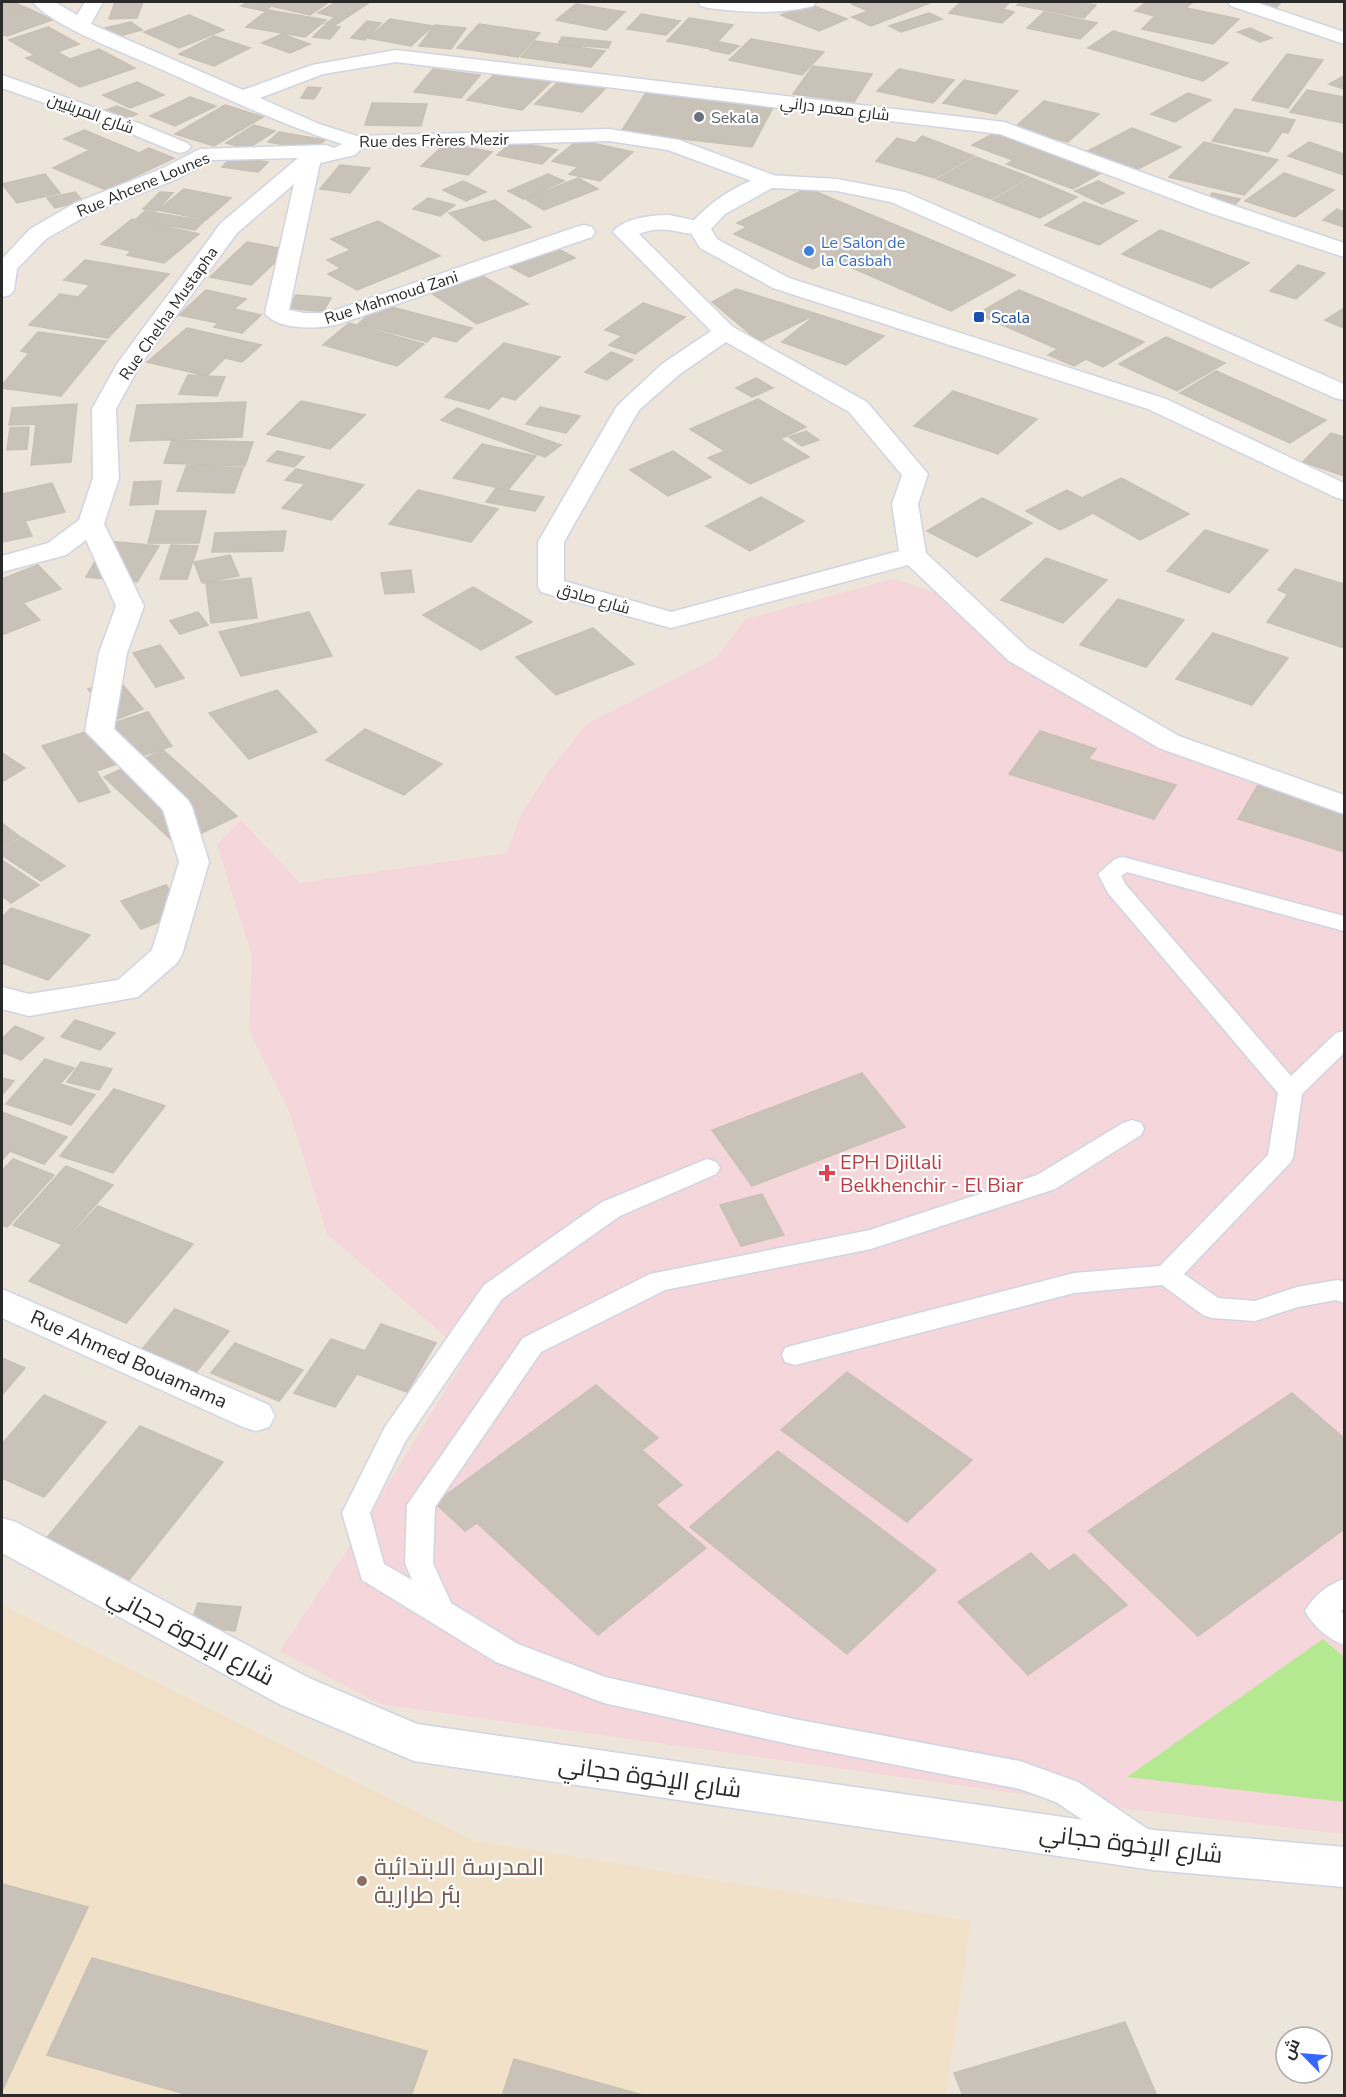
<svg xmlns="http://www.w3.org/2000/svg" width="1346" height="2097" viewBox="0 0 1346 2097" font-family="'Nunito Sans',Cairo,sans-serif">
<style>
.education{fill:#f1e1c8}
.medical{fill:#f5d6da}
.green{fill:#b5e991}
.building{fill:#c8c2b9;stroke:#c9c0b4;stroke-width:1.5}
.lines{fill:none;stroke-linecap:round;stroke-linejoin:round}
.service-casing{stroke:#cfd5e4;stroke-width:3}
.minor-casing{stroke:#cfd5e4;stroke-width:3}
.secondary-casing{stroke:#cfd5e4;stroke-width:3}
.service{fill:#fff;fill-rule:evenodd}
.minor{fill:#fff;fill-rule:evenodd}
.secondary{fill:#fff;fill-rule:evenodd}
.worship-dot{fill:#6b7280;stroke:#fff;stroke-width:2}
.shop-dot{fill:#3f7fe0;stroke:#fff;stroke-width:2}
.transit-dot{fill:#1a4fb4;stroke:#fff;stroke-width:2}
.health-dot{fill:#e0444e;stroke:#fff;stroke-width:2}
.education-dot{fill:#8d6e63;stroke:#fff;stroke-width:2}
.labels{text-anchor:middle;stroke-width:4.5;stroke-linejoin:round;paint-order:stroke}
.far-street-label{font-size:16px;fill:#2a2a2a;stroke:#fff}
.far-worship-label{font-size:16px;fill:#5b616d;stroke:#fff;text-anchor:start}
.far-shop-label{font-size:16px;fill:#366cbe;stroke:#fff;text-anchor:start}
.far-transit-label{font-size:16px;fill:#164399;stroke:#fff;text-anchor:start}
.health-label{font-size:20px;fill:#be3a42;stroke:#fff;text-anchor:start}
.street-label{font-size:20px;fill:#2a2a2a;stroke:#fff}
.near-street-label{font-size:24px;fill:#2a2a2a;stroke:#fff}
.near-education-label{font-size:24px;fill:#785e54;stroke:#fff;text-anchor:start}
</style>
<rect width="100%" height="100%" fill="#ede4da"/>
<path class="education" d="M2,1605L475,1841L971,1921L946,2095H2Z"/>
<path class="medical" d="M893,579L953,598L1010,646L1152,731L1344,795V1834L1129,1809L380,1704L280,1651L356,1537L467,1355L327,1234L290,1113L249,1031L252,956L217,845L241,820L300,883L507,853L519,819L549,771L587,724L716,658L746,619Z"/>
<path class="green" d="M1323,1639L1344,1657V1802L1127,1777Z"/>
<path class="building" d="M2,2H14L24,7L2,14Z
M115,2H143L137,18L109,19Z
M248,2H329L310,15L271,6L265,11L241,6Z
M336,2H370L334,26L325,24L335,17L318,13Z
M859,2H926L930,3L871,26L852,17L868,11L852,4Z
M961,2H1001L1009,3L1003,9L1014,12L1002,23L949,13Z
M1021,2H1078L1096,5L1084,18L1017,5Z
M1146,2H1193L1186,8L1239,19L1213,44L1142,29L1155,16L1135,11Z
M1247,2H1281L1275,9L1245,3Z
M576,4L625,12L606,30L556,20Z
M809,4L847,19L819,31L781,15Z
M25,7L52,20L7,36L2,34V15Z
M268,10L326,20L305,37L246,27Z
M1044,12L1097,23L1080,39L1027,28Z
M929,13L942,19L901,32L889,26Z
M641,14L680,21L666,35L627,29Z
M189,15L224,30L179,48L144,32Z
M689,18L733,25L711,49L667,41Z
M390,19L433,26L411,46L368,38Z
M367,21L381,23L365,40L351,38Z
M131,22L142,30L116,37L105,28Z
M479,24L540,33L518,57L457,48Z
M435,25L466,28L451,49L419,46Z
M324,26L340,27L330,39L313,37Z
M48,27L79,44L57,52L70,59L99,49L135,68L80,87L26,58L35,55L9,40Z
M1250,28L1272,38L1260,42L1238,32Z
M1113,31L1228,63L1203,81L1088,48Z
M282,34L310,44L290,53L262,43Z
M214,36L250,48L214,66L179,54Z
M562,37L611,42L608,48L558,44Z
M751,39L824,52L802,75L729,60Z
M535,41L605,51L591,67L521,57Z
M720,42L739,46L729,54L710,50Z
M1287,54L1323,60L1288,108L1252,100Z
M813,66L872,74L854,102L793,94Z
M433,69L480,75L461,98L414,92Z
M899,69L954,80L933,103L877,91Z
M498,71L552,81L522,110L467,100Z
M1344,76V89L1329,84Z
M561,79L607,87L582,112L535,104Z
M964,80L1018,91L996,114L943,103Z
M137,82L164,95L130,108L103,95Z
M308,87L321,88L314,99L301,98Z
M649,88L776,102L752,147L621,132Z
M1307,90L1344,97V123L1290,112Z
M1188,93L1211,100L1175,122L1151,114Z
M190,97L216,106L175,126L150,116Z
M1044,101L1099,114L1068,142L1014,128Z
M372,103L427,104L421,126L365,125Z
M718,103L739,106L745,113L744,116L727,123L712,122L702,118L699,111L701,108Z
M225,105L263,117L214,146L175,134Z
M117,106L137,114L126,119L106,110Z
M1235,109L1295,120L1288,133L1282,132L1268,152L1212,141Z
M254,125L275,131L247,149L226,143Z
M1132,128L1181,147L1136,170L1088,151Z
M84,130L139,153L149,148L174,158L106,190L53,168L90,150L64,139Z
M279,132L325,140L314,150L268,142Z
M996,132L1103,172L1073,189L1007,164L1013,160L972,145Z
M922,136L974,156L935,178L876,161L897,138L915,143Z
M578,140L633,152L600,181L569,174L578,167L552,161Z
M513,141L557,150L542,164L497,155Z
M1204,142L1278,160L1244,195L1169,177Z
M1309,142L1344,154V175L1288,156Z
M446,143L492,152L468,175L421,166Z
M232,157L268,162L258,172L222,167Z
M976,157L1029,177L991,199L937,179Z
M340,165L370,168L350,193L320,189Z
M1284,173L1334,190L1295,217L1245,201Z
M45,174L60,193L17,203L2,184Z
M548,174L564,181L523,199L508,191Z
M578,178L598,189L544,210L525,199Z
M1031,178L1077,197L1040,218L993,200Z
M463,181L486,192L466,201L443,190Z
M1098,181L1124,193L1102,204L1075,191Z
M807,188L1015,275L951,311L832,259L813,269L734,234L747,227L737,223Z
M184,189L231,198L206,220L158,210Z
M75,192L83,201L55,208L47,198Z
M160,192L173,193L156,211L143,209Z
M1212,193L1240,199L1234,206L1207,200Z
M428,198L455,205L440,216L413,209Z
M495,200L531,227L484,241L449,213Z
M1084,202L1137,221L1099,245L1045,225Z
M1337,209L1344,212V227L1323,220Z
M145,211L204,221L195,230L135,220Z
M132,219L199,234L164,263L127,255L131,251L101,244Z
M378,221L440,256L357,290L328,274L341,268L327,260L351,250L331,239Z
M1160,230L1249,263L1211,288L1122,254Z
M247,242L288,250L251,285L210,277Z
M549,244L575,258L529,277L503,263Z
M85,260L169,274L108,338L29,325L60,294L78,297L90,285L64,280Z
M1298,265L1325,273L1296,299L1270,291Z
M475,271L528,304L477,324L425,289Z
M736,289L817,314L760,342L712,302Z
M206,290L246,299L234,309L261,315L242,333L214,327L218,323L179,315Z
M1019,290L1144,342L1103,367L1086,359L1074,366L1048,355L1058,349L977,314Z
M296,295L331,298L323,312L288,308Z
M643,303L685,317L635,354L609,345L622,336L605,330Z
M380,304L472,328L456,342L433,336L427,342L358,324Z
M1344,308V328L1325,320Z
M817,314L836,320L884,336L846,365L782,342Z
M349,323L424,344L397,366L323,345Z
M187,328L261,345L242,362L225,358L207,376L147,362Z
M38,332L106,341L61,396L2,388V385L29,353L21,351Z
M1166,337L1225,363L1177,391L1119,364Z
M504,343L560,357L515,400L502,396L489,409L445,397Z
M611,352L633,360L607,380L585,372Z
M1216,371L1326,420L1290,443L1180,393Z
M188,375L225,377L217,396L179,394Z
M756,378L773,388L752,397L736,388Z
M953,391L1037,419L998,454L914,426Z
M758,399L806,427L780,439L809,457L750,484L708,458L725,451L690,429Z
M301,401L365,415L330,449L267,434Z
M246,402L242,437L130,441L137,405Z
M77,404L71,462L31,465L36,424L9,425L12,408Z
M540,407L580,416L566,433L526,424Z
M457,408L561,445L545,457L441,420Z
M29,427L27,449L7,450L10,428Z
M806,431L819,440L802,446L789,437Z
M1331,433L1344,437V476L1303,462Z
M172,440L253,442L245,466L164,463Z
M482,444L536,456L508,490L453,478Z
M277,451L304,457L294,467L267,461Z
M673,451L711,477L668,496L630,470Z
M187,465L243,468L234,493L177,491Z
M296,469L364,485L331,520L282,508L305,484L285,480Z
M1121,478L1189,514L1140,540L1093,513L1060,530L1026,511L1067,490L1082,498Z
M161,481L158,504L130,505L134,482Z
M52,483L65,512L25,521L32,536L2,542V494Z
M496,488L544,497L535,511L486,502Z
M418,490L498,509L471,542L389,524Z
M761,497L804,521L750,551L706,526Z
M982,498L1032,523L977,557L927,531Z
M156,511H206L199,543H148Z
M1205,530L1268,550L1229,593L1167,571Z
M286,531L283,551L212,552L215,533Z
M107,541L159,546L137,582L86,577Z
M171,545L198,546L187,579H160Z
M230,555L239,576L202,583L194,562Z
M1046,558L1107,580L1063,623L1001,600Z
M38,565L61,589L23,603L40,620L2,635V579Z
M1295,569L1344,584V648L1267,622L1288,594L1278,590Z
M411,570L414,592L385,594L381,573Z
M251,578L257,618L211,623L206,583Z
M473,587L532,622L481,650L423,615Z
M1118,599L1184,620L1146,667L1080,645Z
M198,612L208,625L180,634L170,621Z
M309,612L332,656L241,676L219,632Z
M593,628L634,664L556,695L516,657Z
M1213,633L1288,658L1252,705L1176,679Z
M160,645L184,678L156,687L133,653Z
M117,678L143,709L115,720L88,689Z
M277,690L317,732L249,759L209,713Z
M148,712L172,746L96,771L110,792L79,802L42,746Z
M365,729L442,764L404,795L326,760Z
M1040,731L1096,749L1088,759L1176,785L1154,819L1009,774Z
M163,750L237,816L177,845L104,777Z
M2,753L25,768L2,782Z
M1258,785L1344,812V852L1238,819Z
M2,823L20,837L2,848Z
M22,838L65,866L41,881L2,855V850Z
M2,860L39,885L11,903L2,896Z
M166,885L185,912L141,929L121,901Z
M11,908L90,935L48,980L2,963V917Z
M75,1020L115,1033L100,1050L61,1037Z
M15,1026L44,1038L21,1060L2,1052V1039Z
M45,1059L74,1068L60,1084L95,1095L71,1125L6,1104Z
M81,1062L112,1069L99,1090L67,1082Z
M862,1073L905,1127L752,1186L712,1130Z
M2,1078L14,1081L2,1095Z
M114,1089L165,1106L113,1173L60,1156Z
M2,1112L67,1137L44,1164L10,1151L2,1160Z
M13,1159L54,1175L7,1227L2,1225V1171Z
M66,1166L113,1185L61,1244L13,1225Z
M762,1194L784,1235L741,1246L720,1205Z
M98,1206L193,1244L126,1323L29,1281Z
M175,1309L229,1331L193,1376L139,1353Z
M381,1324L436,1343L407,1392L357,1374L335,1407L294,1393L331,1339L365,1351Z
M235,1343L303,1370L279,1401L211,1373Z
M2,1358L25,1368L2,1395Z
M847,1372L972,1460L907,1522L781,1430Z
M596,1385L658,1438L642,1450L682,1485L656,1505L706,1548L598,1635L477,1523L465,1531L435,1503Z
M1292,1393L1344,1438V1529L1198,1636L1088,1531Z
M44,1395L106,1422L44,1497L2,1478V1444Z
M140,1426L223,1462L129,1580L45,1540Z
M778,1451L936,1570L847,1654L690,1527Z
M1031,1553L1049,1571L1074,1554L1127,1605L1028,1675L958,1602Z
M198,1603L241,1607L235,1631L190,1626Z
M2,1884L88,1907L2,2091Z
M92,1958L427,2051L411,2096H192L47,2055Z
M1125,2022L1157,2096H963L954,2073Z
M514,2059L646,2096H502Z"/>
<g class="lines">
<g class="service-casing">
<path id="service" d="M1123,857L1344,916V931L1127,872L1121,876L1126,885L1291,1076L1336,1033L1344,1031V1053L1302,1094L1293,1158L1289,1164L1184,1274L1218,1298L1255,1301L1297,1287L1338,1280L1344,1282V1303L1336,1300L1298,1307L1255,1321L1212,1318L1203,1315L1162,1285L1074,1293L795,1365L785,1362L782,1355L785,1348L795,1345L1074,1273L1160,1266L1268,1155L1278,1093L1108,893L1098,874L1115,859Z
M1132,1120L1141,1123L1144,1129L1141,1135L1055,1189L871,1249L665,1290L541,1352L435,1507L433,1563L451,1603L518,1644L605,1677L794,1719L1020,1761L1078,1782L1152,1832L1157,1842L1152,1852L1141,1856L1130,1852L1056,1802L1020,1789L794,1745L604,1703L496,1662L362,1580L342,1513L385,1427L484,1285L602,1202L707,1159L716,1162L720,1168L716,1174L620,1216L502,1299L405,1442L370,1513L384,1564L412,1580L405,1563L407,1505L523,1338L650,1274L870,1230L1037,1175L1123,1123Z
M1344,1579V1608L1341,1611L1344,1614V1645C1328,1639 1313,1626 1305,1611C1313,1596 1329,1584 1344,1579Z"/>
</g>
<g class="minor-casing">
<path id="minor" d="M33,2H55L77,15L85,2H103L91,24L243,90L312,65L396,50L1004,122L1226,203L1344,243V257L1210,213L1000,134L396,62L323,74L260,98L319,124L357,136L609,129L679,140L776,176L779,181L776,186L768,187L668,150L609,141L362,148L355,155L320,163L289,310L304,313H327L576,227L584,225L592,227L595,232L592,237L339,324C320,329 278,331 265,313L294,184L237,233L140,365L116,409L119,478L104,524L144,606L127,653L114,729L188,800L192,807L209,862L182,955L177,963L138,997L29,1016L2,1009V987L29,994L118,980L152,950L179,862L163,810L85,731L99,653L116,606L86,540L66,555L2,572V556L48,543L79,520L93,478L92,409L117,364L221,223L298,158L212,160L177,179L91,213L46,239L17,269L14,290L10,295L2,297V259L30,229L75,203L161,169L200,149L326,145L334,148L342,144C276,123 213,92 149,64C122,52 49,24 33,2Z
M698,2H816L813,6C778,15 743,12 708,8L701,6Z
M1228,2H1255L1344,32V44L1231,6Z
M2,75L141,124L187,143L191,147L187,151L180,153L173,151L127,132L2,88Z
M669,215L707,223L710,228L707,233C684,238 667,222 639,234L733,327L867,402L928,474L918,504L926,553L1029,649L1179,736L1344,795V814L1159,748L1009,661L908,565L671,628L541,592L538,586V542L617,406L662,364L711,331L613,232C623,218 653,215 669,215ZM726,342L849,412L902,475L892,504L899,551L671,612L564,581V542L639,410L680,374Z
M2,1289L269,1405L275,1416L269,1427L256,1431L243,1427L2,1318Z
M2,1518L16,1522L309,1678L417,1724L1153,1830L1344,1847V1887L1153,1870L414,1761L279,1704L2,1553Z"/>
</g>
<g class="secondary-casing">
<path id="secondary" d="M768,175L837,179L905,192L1344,384V400L1335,398L891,202L837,191L772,188L725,214L711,229L717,239L789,278L1166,399L1344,483V500L1335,497L1148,409L773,288L700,248L688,228C704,205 741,181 768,175Z"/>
</g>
<use href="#service" class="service"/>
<use href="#minor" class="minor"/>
<use href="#secondary" class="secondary"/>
</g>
<circle class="worship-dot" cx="699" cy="117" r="6"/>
<circle class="shop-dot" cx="809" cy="251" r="6"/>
<rect class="transit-dot" x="973" y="311" width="12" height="12" rx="3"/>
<path class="health-dot" d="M824 1164h6v6h6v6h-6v6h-6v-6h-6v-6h6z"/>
<circle class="education-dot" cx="362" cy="1881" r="6"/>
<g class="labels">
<g class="far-street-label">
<text transform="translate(835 108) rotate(7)" y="6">شارع معمر دراني</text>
<text transform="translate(91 113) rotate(20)" y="6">شارع المرينيين</text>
<text transform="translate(434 140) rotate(-1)" y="6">Rue des Frères Mezir</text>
<text transform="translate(143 184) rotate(-23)" y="6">Rue Ahcene Lounes</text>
<text transform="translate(391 297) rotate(-18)" y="6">Rue Mahmoud Zani</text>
<text transform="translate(168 313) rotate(-55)" y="6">Rue Chelha Mustapha</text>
<text transform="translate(594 598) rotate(16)" y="6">شارع صادق</text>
</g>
<g class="far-worship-label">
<text x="711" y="123">Sekala</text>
</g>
<g class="far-shop-label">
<text x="821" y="248">Le Salon de<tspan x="821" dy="18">la Casbah</tspan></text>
</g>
<g class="far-transit-label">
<text x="991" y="323">Scala</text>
</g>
<g class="health-label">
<text x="840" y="1169">EPH Djillali<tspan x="840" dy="23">Belkhenchir - El Biar</tspan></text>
</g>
<g class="street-label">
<text transform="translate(129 1359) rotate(24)" y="7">Rue Ahmed Bouamama</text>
</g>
<g class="near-street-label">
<text transform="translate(191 1636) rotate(28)" y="8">شارع الإخوة حجاني</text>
<text transform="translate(650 1777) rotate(8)" y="8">شارع الإخوة حجاني</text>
<text transform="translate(1131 1844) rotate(7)" y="8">شارع الإخوة حجاني</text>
</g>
<g class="near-education-label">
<text x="374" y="1875">المدرسة الابتدائية<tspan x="374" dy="28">بئر طرارية</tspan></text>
</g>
</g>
<rect width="1346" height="2097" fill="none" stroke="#2a2a2a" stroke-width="6"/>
<g transform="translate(1304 2055) rotate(295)"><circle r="28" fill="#ffffff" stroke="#aaaaaa" stroke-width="1.5"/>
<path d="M0-4.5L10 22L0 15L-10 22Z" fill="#3668ff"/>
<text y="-9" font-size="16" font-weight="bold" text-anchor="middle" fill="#2a2a2a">ش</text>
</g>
</svg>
